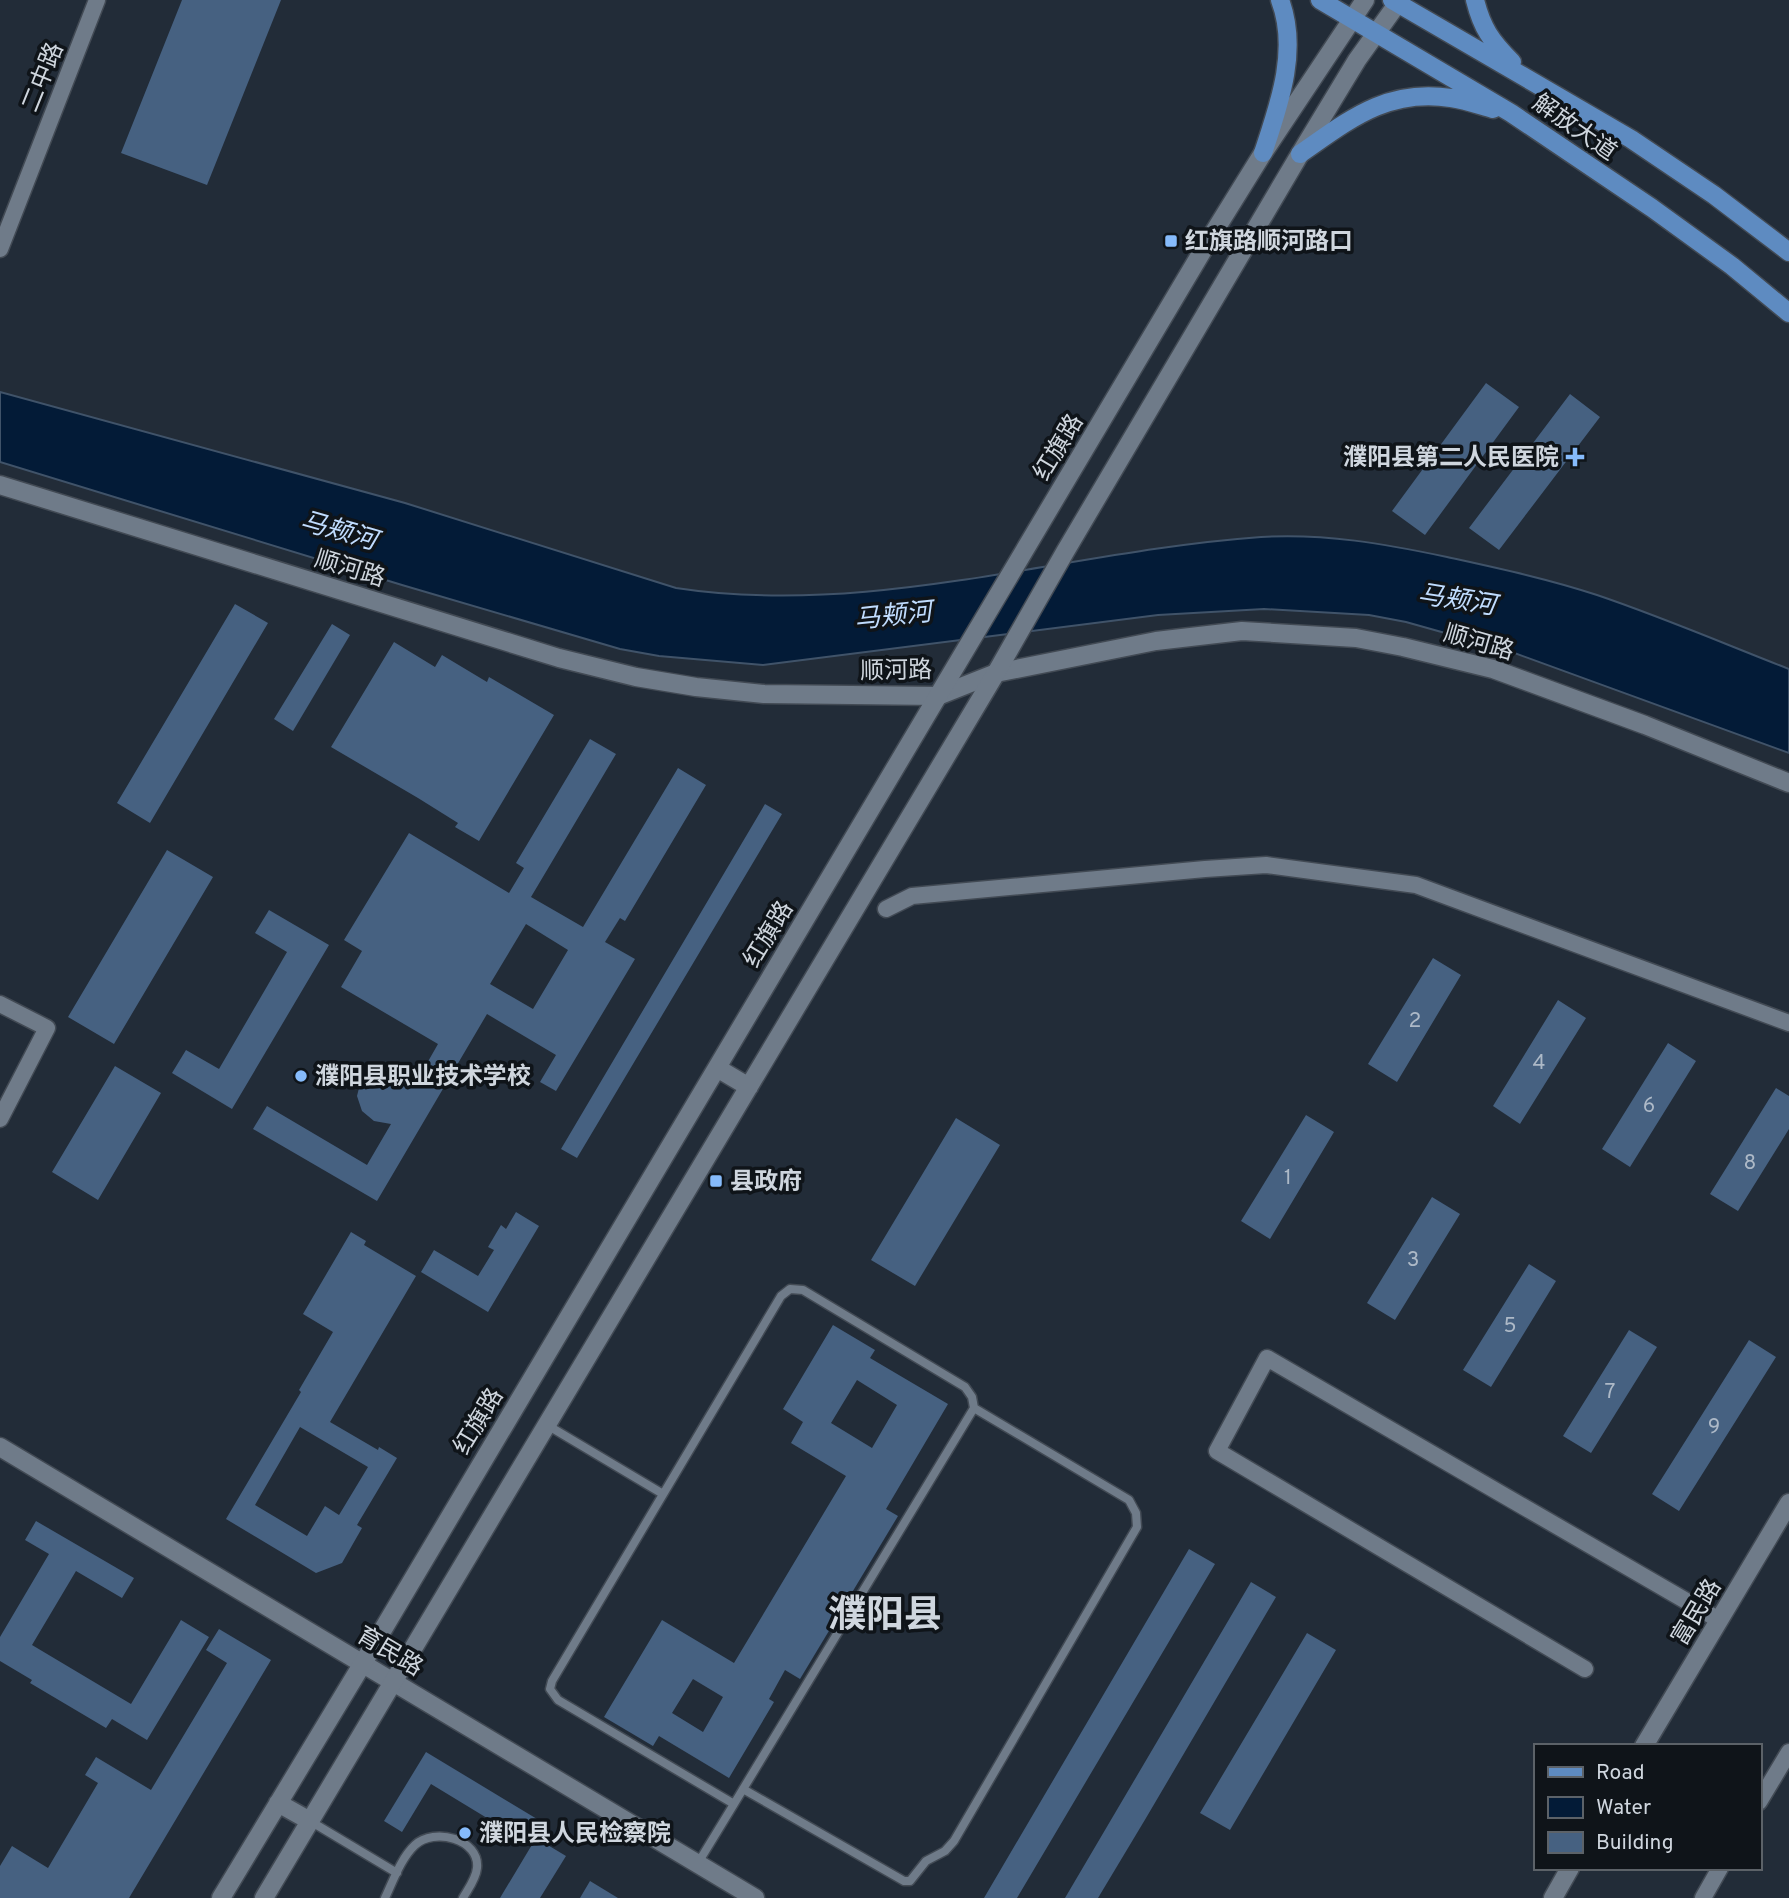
<svg xmlns="http://www.w3.org/2000/svg" width="1789" height="1898" viewBox="0 0 1789 1898" font-family="Overpass,'Noto Sans SC',sans-serif">
<style>
.water{fill:#031b37;stroke:#405369;stroke-width:2}
.building{fill:#466181;fill-rule:evenodd}
.lines{fill:none;stroke-linecap:round;stroke-linejoin:round}
.service-casing{stroke:#424a54;stroke-width:11}
.minor-casing{stroke:#424a54;stroke-width:19}
.tertiary-casing{stroke:#424a54;stroke-width:21}
.secondary-casing{stroke:#424a54;stroke-width:21}
.primary-casing{stroke:#424a54;stroke-width:21}
.service{stroke:#6f7b89;stroke-width:8}
.minor{stroke:#6f7b89;stroke-width:16}
.tertiary{stroke:#6f7b89;stroke-width:18}
.secondary{stroke:#6f7b89;stroke-width:18}
.primary{stroke:#5e8bc1;stroke-width:18}
.poi-dot{fill:#86bbfb;stroke:#0f1419;stroke-width:2.5}
.labels{text-anchor:middle;stroke-width:7;stroke-linejoin:round;paint-order:stroke}
.number-label{font-size:21px;fill:#adb9c7}
.street-label{font-size:24px;fill:#cfd6de;stroke:#0f1419}
.poi-label{font-size:24px;font-weight:bold;fill:#cfd6de;stroke:#0f1419;text-anchor:start}
.water-label{font-size:26px;font-style:italic;fill:#c0dcfe;stroke:#0f1419}
.town-label{font-size:38px;font-weight:bold;fill:#cfd6de;stroke:#0f1419}
</style>
<rect width="100%" height="100%" fill="#222c38"/>
<path class="water" d="M0,392L405,503L676,588C872,618 1066,551 1261,537C1324,533 1386,544 1447,557C1497,568 1549,579 1597,595C1662,617 1725,644 1789,669V753L1509,651L1406,622L1369,615L1264,609L1158,615L763,665L659,656L620,649L402,585L0,462Z"/>
<path class="building" d="M182,0H281L207,185L121,153Z
M1486,383L1519,407L1425,535L1392,511Z
M1570,394L1600,417L1499,550L1469,528Z
M235,604L268,623L150,823L117,803Z
M332,624L350,635L293,731L274,719Z
M394,642L435,667L442,655L487,682L489,677L554,715L479,841L455,827L458,823L418,798L331,747Z
M590,739L616,754L531,897L583,927L678,768L706,785L625,921L620,918L605,942L635,959L556,1091L540,1082L556,1055L487,1014L377,1201L253,1129L267,1106L367,1165L391,1124L374,1121L362,1111L357,1096L361,1080L375,1069L384,1067L401,1073L414,1086L438,1044L341,987L362,951L344,940L409,833L509,893L524,868L516,863ZM526,924L568,950L533,1009L490,984Z
M765,804L782,814L577,1158L561,1149Z
M167,850L213,877L114,1044L68,1017Z
M269,910L329,945L232,1109L172,1073L186,1050L219,1069L287,952L255,933Z
M1433,958L1461,975L1397,1082L1368,1064Z
M1558,1000L1586,1018L1520,1124L1493,1106Z
M1668,1043L1696,1061L1630,1167L1602,1149Z
M115,1066L161,1093L98,1200L52,1172Z
M1776,1088L1789,1096V1129L1738,1211L1710,1194Z
M1306,1115L1334,1132L1270,1239L1241,1221Z
M956,1118L1000,1145L915,1286L871,1260Z
M1432,1197L1460,1214L1395,1320L1367,1303Z
M516,1212L539,1226L488,1312L421,1272L434,1250L478,1276L494,1250L488,1247L501,1225L506,1229Z
M351,1232L366,1241L364,1245L416,1276L330,1422L378,1450L379,1447L397,1458L357,1525L362,1528L342,1563L316,1573L226,1519L301,1392L299,1390L333,1332L303,1314ZM300,1427L368,1467L339,1515L325,1506L307,1536L255,1505Z
M1529,1264L1556,1281L1491,1387L1463,1370Z
M833,1325L875,1350L870,1358L948,1404L886,1509L898,1516L800,1679L785,1670L769,1699L774,1702L729,1778L659,1736L653,1746L604,1717L662,1620L734,1663L846,1476L791,1443L803,1422L783,1409ZM857,1380L897,1405L872,1448L831,1423ZM693,1679L723,1697L703,1732L672,1713Z
M1629,1330L1657,1347L1591,1453L1563,1436Z
M1749,1340L1776,1357L1679,1511L1652,1494Z
M36,1521L134,1578L122,1598L76,1571L32,1645L131,1704L181,1620L209,1637L147,1740L112,1719L106,1728L30,1683L32,1680L0,1661V1637L49,1554L25,1540Z
M1189,1549L1215,1564L1017,1898H984Z
M1251,1582L1276,1597L1146,1818L1098,1898H1065Z
M219,1629L271,1660L129,1898H0V1866L12,1846L48,1868L98,1783L85,1775L96,1757L151,1790L227,1663L206,1650Z
M1307,1633L1336,1650L1230,1830L1200,1813Z
M426,1752L537,1819L525,1841L431,1784L402,1832L384,1821Z
M536,1838L566,1856L540,1898H500Z
M590,1881L618,1898H580Z"/>
<g class="lines">
<g class="service-casing">
<path id="service" d="M547,1425L663,1494
M743,1789L904,1881H910L926,1861L945,1851L954,1841L1137,1527L1136,1513L1129,1500L974,1408
M310,1821L397,1873
M698,1863L734,1804L974,1408L972,1397L965,1387L803,1290L790,1289L781,1296L552,1681L550,1689L558,1700L734,1804
M385,1898C393,1881 401,1858 415,1845C434,1827 480,1839 477,1868C476,1879 468,1889 463,1898"/>
</g>
<g class="minor-casing">
<path id="minor" d="M0,249L97,0
M886,909L912,896L1205,869L1266,865L1416,885L1789,1023
M0,1004L47,1028L0,1119
M1585,1669L1217,1451L1267,1358L1719,1620
M1759,1802L1789,1752
M1703,1898L1720,1868"/>
</g>
<g class="tertiary-casing">
<path id="tertiary" d="M0,485L559,658L636,677L696,687L764,694L938,696L996,673L1156,641L1242,631L1356,638L1403,647L1493,669L1645,725L1789,783
M0,1447L755,1898
M1644,1746L1789,1503
M1553,1898L1570,1868"/>
</g>
<g class="secondary-casing">
<path id="secondary" d="M717,1068L749,1087
M278,1803L310,1821
M221,1898L363,1663L1209,240L1263,153L1365,0
M264,1898L996,673L1065,552L1300,154L1357,60L1400,0"/>
</g>
<g class="primary-casing">
<path id="primary" d="M1320,0L1511,113L1652,208L1732,266L1789,313
M1392,0L1631,139L1714,195L1789,252
M1475,0C1482,28 1491,41 1512,62
M1263,153C1279,105 1299,50 1280,0
M1300,154C1349,120 1387,88 1451,98C1465,100 1479,105 1493,109"/>
</g>
<use href="#service" class="service"/>
<use href="#minor" class="minor"/>
<use href="#tertiary" class="tertiary"/>
<use href="#secondary" class="secondary"/>
<use href="#primary" class="primary"/>
</g>
<g class="poi-dot">
<rect x="1164" y="234" width="14" height="14" rx="3.5"/>
<path d="M1571.5 446.5h7v7h7v7h-7v7h-7v-7h-7v-7h7z"/>
<circle cx="301" cy="1076" r="7"/>
<rect x="709" y="1174" width="14" height="14" rx="3.5"/>
<circle cx="465" cy="1833" r="7"/>
</g>
<g class="labels">
<g class="number-label">
<text x="1415" y="1027">2</text>
<text x="1539" y="1069">4</text>
<text x="1649" y="1112">6</text>
<text x="1750" y="1169">8</text>
<text x="1288" y="1184">1</text>
<text x="1413" y="1266">3</text>
<text x="1510" y="1332">5</text>
<text x="1610" y="1398">7</text>
<text x="1714" y="1433">9</text>
</g>
<g class="street-label">
<text transform="translate(42 77) rotate(-68)" y="8">二中路</text>
<text transform="translate(1575 127) rotate(35)" y="8">解放大道</text>
<text transform="translate(1058 447) rotate(-59)" y="8">红旗路</text>
<text transform="translate(350 568) rotate(17)" y="8">顺河路</text>
<text transform="translate(1479 642) rotate(16)" y="8">顺河路</text>
<text transform="translate(896 670) rotate(-1)" y="8">顺河路</text>
<text transform="translate(768 934) rotate(-59)" y="8">红旗路</text>
<text transform="translate(478 1421) rotate(-59)" y="8">红旗路</text>
<text transform="translate(1696 1612) rotate(-59)" y="8">富民路</text>
<text transform="translate(390 1651) rotate(31)" y="8">育民路</text>
</g>
<g class="poi-label">
<text x="1185" y="249">红旗路顺河路口</text>
<text x="1559" y="465" text-anchor="end">濮阳县第二人民医院</text>
<text x="315" y="1084">濮阳县职业技术学校</text>
<text x="730" y="1189">县政府</text>
<text x="479" y="1841">濮阳县人民检察院</text>
</g>
<g class="water-label">
<text transform="translate(339 530) rotate(16)" y="9">马颊河</text>
<text transform="translate(1457 599) rotate(9)" y="9">马颊河</text>
<text transform="translate(893 615) rotate(-6)" y="9">马颊河</text>
</g>
<g class="town-label">
<text x="885" y="1627">濮阳县</text>
</g>
</g>
<rect x="1534" y="1744" width="228" height="126" fill="#0f1419" stroke="#5c6268" stroke-width="2"/>
<rect x="1548" y="1767" width="35" height="10" fill="#5e8bc1" stroke="#5c6268" stroke-width="2"/>
<text x="1596" y="1779" font-size="21" fill="#cfd6de">Road</text>
<rect x="1548" y="1797" width="35" height="21" fill="#031b37" stroke="#5c6268" stroke-width="2"/>
<text x="1596" y="1814" font-size="21" fill="#cfd6de">Water</text>
<rect x="1548" y="1832" width="35" height="21" fill="#466181" stroke="#5c6268" stroke-width="2"/>
<text x="1596" y="1849" font-size="21" fill="#cfd6de">Building</text>
</svg>
